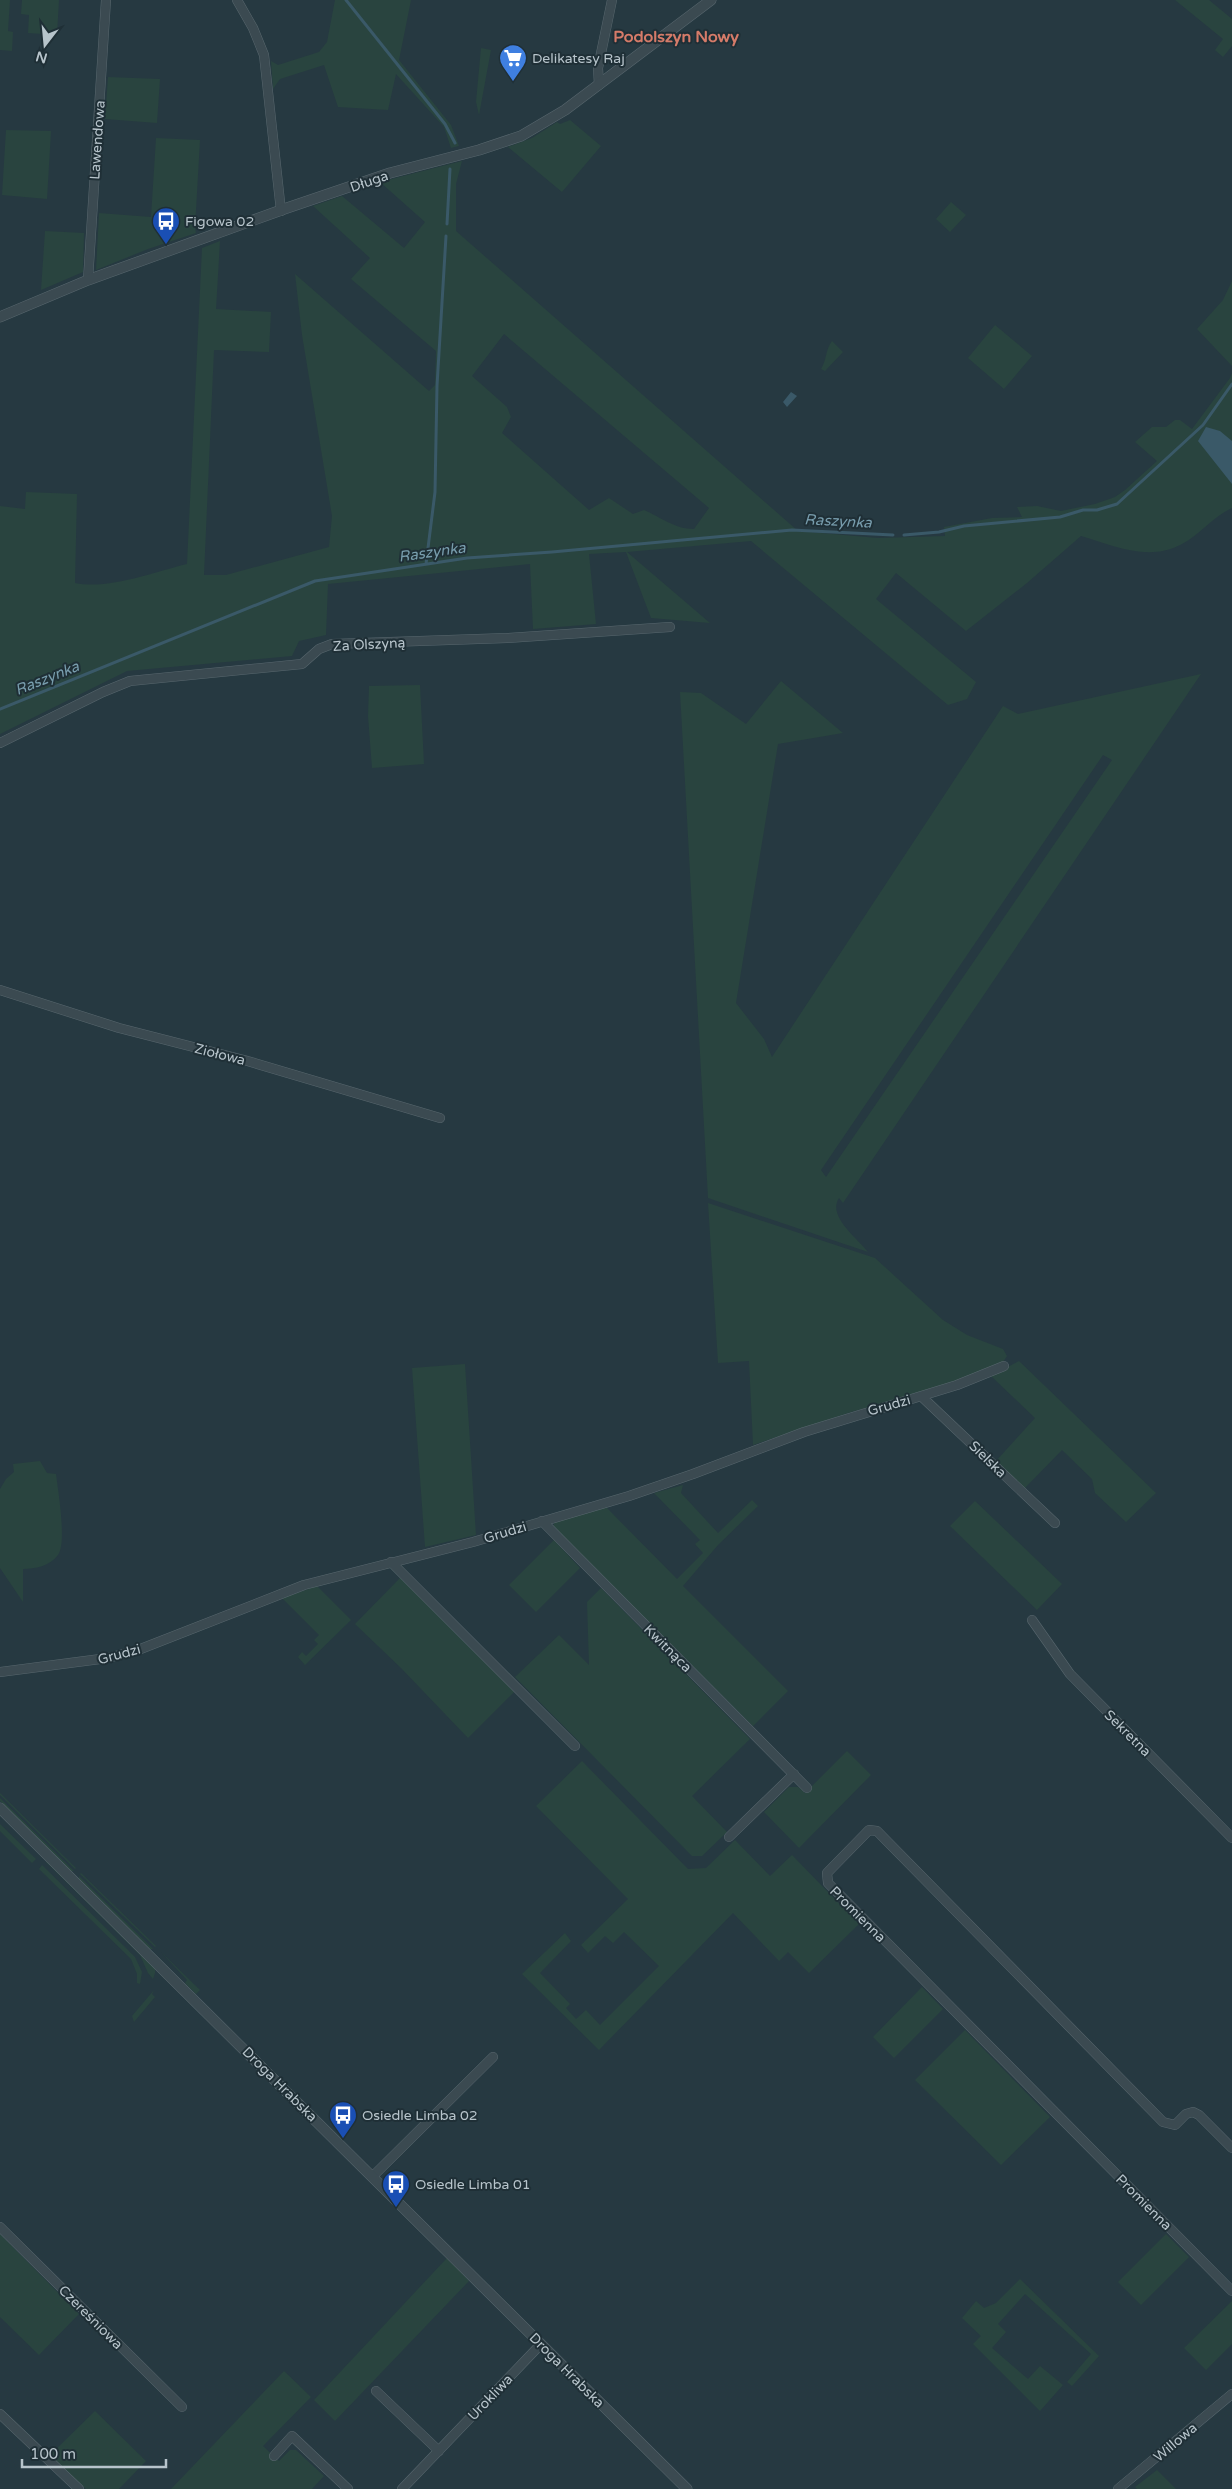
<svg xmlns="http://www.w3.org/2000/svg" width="1232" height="2489" viewBox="0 0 1232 2489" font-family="'Varela Round',sans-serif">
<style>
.green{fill:#29443f;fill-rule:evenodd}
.water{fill:#3a5968}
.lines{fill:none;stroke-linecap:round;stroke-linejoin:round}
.stream{stroke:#3a5968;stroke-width:3}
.minor-casing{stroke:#58676e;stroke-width:10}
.tertiary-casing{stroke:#58676e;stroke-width:11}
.minor{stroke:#3b4a51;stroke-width:9}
.tertiary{stroke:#3b4a51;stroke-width:10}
.labels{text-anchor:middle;stroke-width:4;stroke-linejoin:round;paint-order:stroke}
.poi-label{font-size:14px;fill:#b7c4cb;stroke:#1f2f36;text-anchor:start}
.street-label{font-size:14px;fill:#b7c4cb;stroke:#1f2f36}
.water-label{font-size:15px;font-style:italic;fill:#789dad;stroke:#1f2f36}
.quarter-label{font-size:16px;font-weight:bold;fill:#d57b69;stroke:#1f2f36}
</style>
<rect width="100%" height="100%" fill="#263941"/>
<path class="green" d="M0,0H10L8,31L13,32L12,51L0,50Z
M22,0H59L57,35L28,33L29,15L21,14Z
M335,0H411L399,60L451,125L459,146L451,148L444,127L396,74L388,110L338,107L324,65L280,79L273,89L271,61L278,65L319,52L327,42Z
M1175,0H1209L1232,19V46L1223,57L1215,50L1223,39Z
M481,48L491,50L479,115L476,102Z
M108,77L160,79L157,123L105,119Z
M570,120L601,146L562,192L508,147L532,138L557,122L560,124Z
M6,130L51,131L47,199L2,195Z
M156,138L200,140L195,228L196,233L148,249L96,270L99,213L151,217Z
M462,161L456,184V231L798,531L878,538L945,536L944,527L992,518L1022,517L1017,507L1037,506L1061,511L1095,504L1115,497L1125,490L1157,461L1135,442L1152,427H1166L1175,420H1180L1192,429L1230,378L1232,373V508C1212,517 1200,535 1182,544C1149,562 1114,546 1081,536L1027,583L966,631L896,573L876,599L976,682L967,699L948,705L751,541L627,552L710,623L651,618L626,552L589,554L596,624L533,629L530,564L328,584L326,635L299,641L292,656L127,671L0,734V506L25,509L26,492L77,494L75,583C108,590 154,572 187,564L202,248L220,241L216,309L271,312L269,352L214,350L204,575H226L329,547L332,516L302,335L295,274L429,391L435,385L436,351L351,279L370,258L313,206L342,196L404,248L425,222L380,182ZM504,334L709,508L694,529C675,529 662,518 644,510L633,514L609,498L589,510L502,433L511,417L507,407L472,376Z
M951,202L966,215L950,232L936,219Z
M45,231L84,233L83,272L41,290Z
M1232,281V366L1197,329L1223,300Z
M995,325L1032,356L1004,389L968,358Z
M832,341L843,352L825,371L821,369C827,360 825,350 832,341Z
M1201,674L843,1203L839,1198C827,1216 857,1238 868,1252L708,1198L680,692L701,693L746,724L781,681L843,733L778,744L736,1003L764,1039L772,1057L1003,706L1018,714ZM1103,755L1112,760L826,1177L821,1170Z
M420,685L424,764L372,768L368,716L369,686Z
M708,1203L875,1258L943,1320L967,1335L1003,1349L1007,1356L1001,1365L947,1386L851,1412L753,1445L749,1361L718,1363Z
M1019,1361L1156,1493L1126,1522L1095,1493L1092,1479L1062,1450L1024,1489L996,1461L1035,1418L991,1376Z
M465,1364L476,1535L425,1547L412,1368Z
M40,1461L47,1473L56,1474C58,1490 67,1543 58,1555C50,1566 35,1569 23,1569V1602L0,1568V1489L6,1479L14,1472L13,1464Z
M683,1485L681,1493L718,1533L752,1500L758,1506L718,1545L683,1586L788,1691L753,1726L553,1527L555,1521L606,1507L677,1579L703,1553L695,1544L700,1540L654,1493Z
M975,1501L1062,1584L1037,1610L950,1526Z
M554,1540L580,1568L536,1612L509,1585Z
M400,1578L514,1692L468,1738L401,1668L355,1624Z
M317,1586L351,1620L305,1665L298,1657L302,1652L306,1656L318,1644L314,1640L319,1635L282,1598Z
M601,1588L750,1739L692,1796L727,1832L702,1856H692L515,1677L559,1635L589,1665L587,1602Z
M847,1751L871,1775L799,1848L764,1812L789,1787H798L805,1793Z
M582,1761L688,1869L706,1868L735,1840L770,1876L792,1855L859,1924L809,1973L788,1952L779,1961L733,1913L599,2050L522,1974L565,1933L571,1941L540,1973L570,2004L566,2008L576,2019L586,2010L600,2025L659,1966L624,1932L613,1943L605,1936L588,1953L581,1945L628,1899L536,1806Z
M0,1793L76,1868L75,1869L0,1795Z
M0,1798L74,1871H71L0,1801Z
M0,1824L36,1859L32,1863L0,1831Z
M46,1862H49L155,1967V1973L153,1979L148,1973L140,1955Z
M42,1865L135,1957L142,1972L140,1984L137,1983V1974L131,1959L39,1869Z
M81,1873L156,1946L155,1947L80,1874Z
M79,1876L153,1949H150L79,1879Z
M161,1952L200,1990L196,1994L185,1983L187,1980Z
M922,1987L943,2009L894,2058L873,2037Z
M154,1990L152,1994L155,1997L134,2022L132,2016Z
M965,2030L1050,2117L1001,2165L915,2080Z
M0,2234L79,2314L39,2355L0,2317Z
M1166,2234L1189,2257L1141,2305L1118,2282Z
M447,2258L469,2281L335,2421L314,2400Z
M1020,2279L1099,2356L1072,2386L1067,2382L1091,2354L1025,2294L998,2324L1006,2332L992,2348L1028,2379L1040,2366L1063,2385L1040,2411L973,2344L981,2336L962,2318L976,2301L984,2308L996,2303Z
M1232,2301V2344L1206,2370L1184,2348Z
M284,2371L311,2397L263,2446L279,2461L290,2450H296L324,2476L312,2489H171Z
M95,2411L146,2461L119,2489H86L50,2455Z
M1157,2470L1176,2489H1137L1135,2487Z"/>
<path class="water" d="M791,392L797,396L787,407L783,402Z
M1206,427L1220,431L1232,441V484L1198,441Z"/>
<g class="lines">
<path class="stream" d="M346,0L445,124L455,143
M447,224L450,169
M904,535L939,532L964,526L1060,517L1083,510H1097L1117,504L1203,425L1232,384
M426,564L435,492L437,386L446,236
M0,709L315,581L467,558L552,552L792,530L893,535"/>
<g class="minor-casing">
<path id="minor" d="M237,0L253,28L264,55L281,211
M599,85L598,68L612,0
M88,280L106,0
M0,743L103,692L130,681L302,664L319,649L332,644L507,638L670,627
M0,990L119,1028L244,1060L440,1118
M921,1396L1055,1523
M542,1521L807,1788
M391,1562L575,1746
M1032,1620L1070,1674L1232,1838
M0,1672L108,1658L138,1650L304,1585L473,1542L629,1496L693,1474L804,1432L957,1385L1004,1366
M729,1837L794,1774
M1232,2148L1199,2115L1193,2112L1186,2114L1175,2125L1163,2122L877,1831L869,1830L827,1873L828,1883L1232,2291
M373,2176L493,2057
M0,2227L182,2407
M376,2391L439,2451
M0,2414L79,2489
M274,2456L292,2436L348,2489
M402,2489L541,2344
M1118,2489L1232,2394"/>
</g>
<g class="tertiary-casing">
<path id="tertiary" d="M0,317L88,280L287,208L390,173L479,150L521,136L565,110L711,0
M0,1808L687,2489"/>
</g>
<use href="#minor" class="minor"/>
<use href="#tertiary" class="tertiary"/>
</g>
<defs>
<g id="supermarket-pin" transform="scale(1.4375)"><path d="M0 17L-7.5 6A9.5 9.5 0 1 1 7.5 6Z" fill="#3f7fe0" stroke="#1f2f36"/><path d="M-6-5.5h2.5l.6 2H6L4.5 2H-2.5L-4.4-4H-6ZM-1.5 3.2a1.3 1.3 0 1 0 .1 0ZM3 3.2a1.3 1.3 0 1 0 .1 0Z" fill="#fff"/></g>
<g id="bus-pin" transform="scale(1.4375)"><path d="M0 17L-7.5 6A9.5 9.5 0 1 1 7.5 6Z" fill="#1a4fb4" stroke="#1f2f36"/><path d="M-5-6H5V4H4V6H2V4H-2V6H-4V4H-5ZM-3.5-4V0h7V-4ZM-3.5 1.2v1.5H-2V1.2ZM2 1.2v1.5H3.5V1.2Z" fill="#fff"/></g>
</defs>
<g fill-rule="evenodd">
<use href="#supermarket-pin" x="513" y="58"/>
<use href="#bus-pin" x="166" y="221"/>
<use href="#bus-pin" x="343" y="2115"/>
<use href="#bus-pin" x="396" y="2184"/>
</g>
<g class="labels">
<g class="poi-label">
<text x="532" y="63">Delikatesy Raj</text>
<text x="185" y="226">Figowa 02</text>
<text x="362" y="2120">Osiedle Limba 02</text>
<text x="415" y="2189">Osiedle Limba 01</text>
</g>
<g class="street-label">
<text transform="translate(97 140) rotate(-86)" y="5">Lawendowa</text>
<text transform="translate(369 181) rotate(-19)" y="5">Długa</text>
<text transform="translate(369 644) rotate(-3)" y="5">Za Olszyną</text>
<text transform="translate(220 1054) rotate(14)" y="5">Ziołowa</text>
<text transform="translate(889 1405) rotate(-16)" y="5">Grudzi</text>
<text transform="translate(988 1459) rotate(44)" y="5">Sielska</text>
<text transform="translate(505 1532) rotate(-17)" y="5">Grudzi</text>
<text transform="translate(668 1648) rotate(45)" y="5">Kwitnąca</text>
<text transform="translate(119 1654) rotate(-15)" y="5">Grudzi</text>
<text transform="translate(1128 1733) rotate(45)" y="5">Sekretna</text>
<text transform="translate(858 1914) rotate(45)" y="5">Promienna</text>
<text transform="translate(280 2084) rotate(45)" y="5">Droga Hrabska</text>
<text transform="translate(1144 2202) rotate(45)" y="5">Promienna</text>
<text transform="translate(91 2317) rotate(45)" y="5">Czereśniowa</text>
<text transform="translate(567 2370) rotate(45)" y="5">Droga Hrabska</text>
<text transform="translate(490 2397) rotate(-46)" y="5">Urokliwa</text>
<text transform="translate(1175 2442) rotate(-40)" y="5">Willowa</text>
</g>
<g class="water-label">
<text transform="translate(838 521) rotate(3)" y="5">Raszynka</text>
<text transform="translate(432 552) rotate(-8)" y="5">Raszynka</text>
<text transform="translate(47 678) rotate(-22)" y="5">Raszynka</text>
</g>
<g class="quarter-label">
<text x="676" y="42">Podolszyn Nowy</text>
</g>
</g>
<g transform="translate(45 45) rotate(196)" stroke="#1f2f36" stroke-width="4" paint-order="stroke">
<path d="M0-4L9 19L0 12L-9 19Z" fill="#b7c4cb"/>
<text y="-8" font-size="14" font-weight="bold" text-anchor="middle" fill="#b7c4cb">N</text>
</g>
<path d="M22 2459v8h144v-8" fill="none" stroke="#b7c4cb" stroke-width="2.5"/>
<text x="30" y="2459" font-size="15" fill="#b7c4cb" stroke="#1f2f36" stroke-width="4" paint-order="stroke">100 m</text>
</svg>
